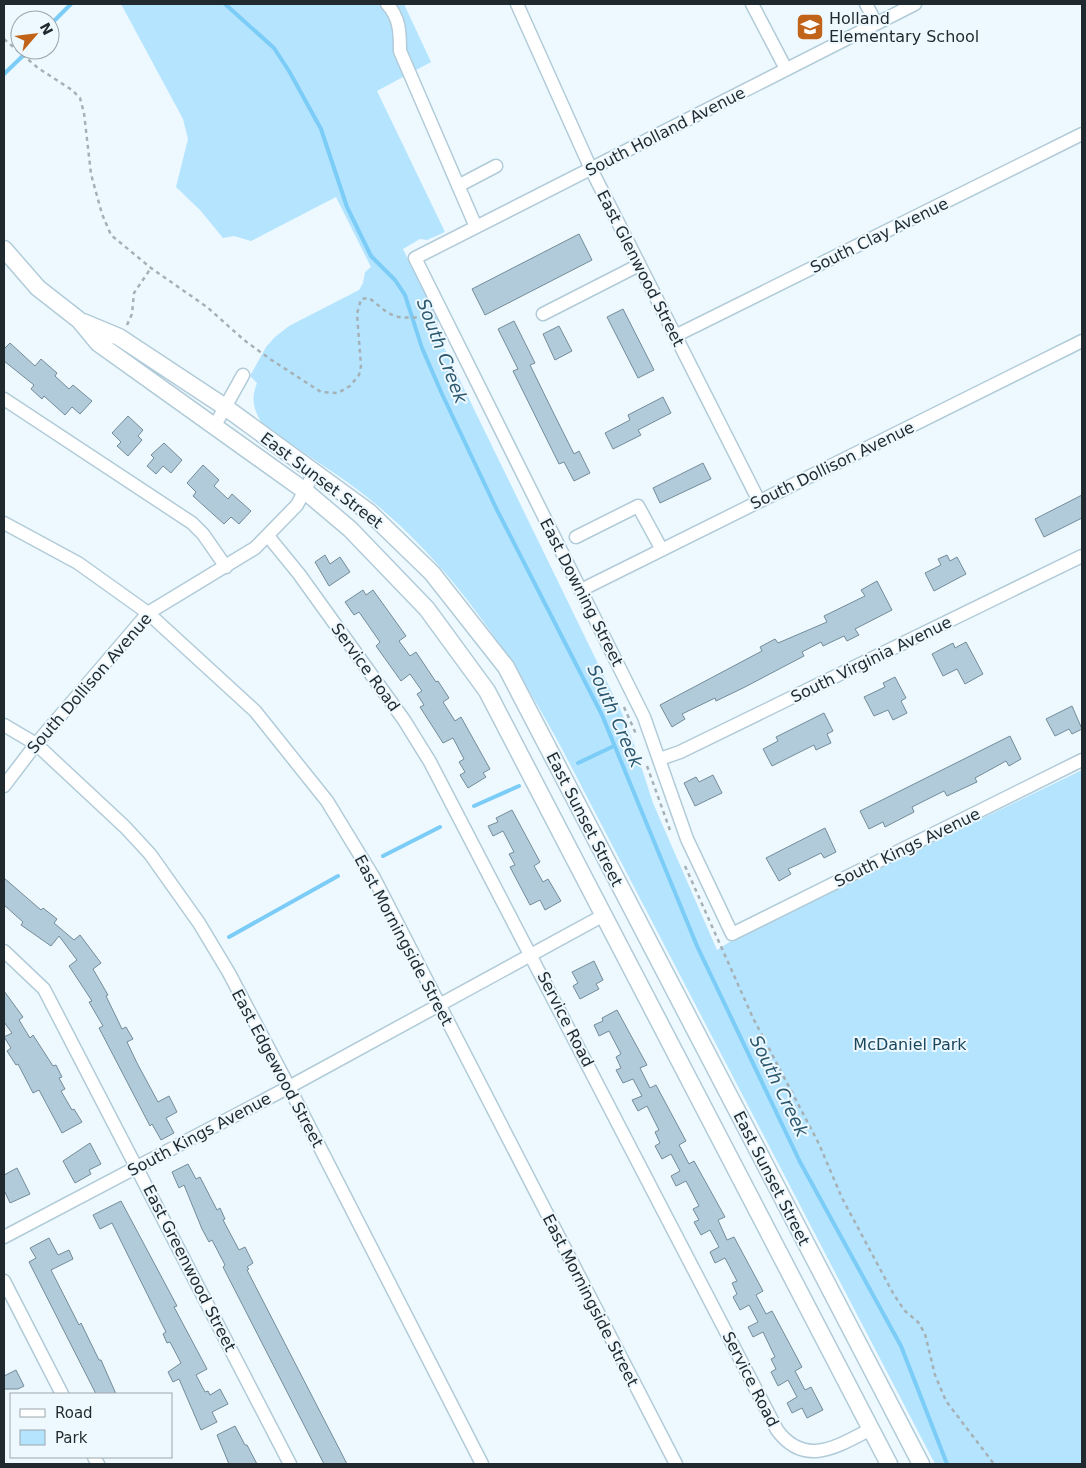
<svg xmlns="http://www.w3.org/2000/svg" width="1086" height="1468" viewBox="0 0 1086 1468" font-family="'DejaVu Sans',sans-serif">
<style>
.green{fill:#b5e4ff}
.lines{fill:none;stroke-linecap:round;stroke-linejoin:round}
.stream{stroke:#7bccf6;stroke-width:4}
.building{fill:#b2cbda;stroke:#738c99}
.minor-casing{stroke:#b1cbd9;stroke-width:15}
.major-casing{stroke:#b1cbd9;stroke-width:19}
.path{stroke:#a6b1b6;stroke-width:2.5;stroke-dasharray:4 4;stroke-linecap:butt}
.minor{stroke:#fff;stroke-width:12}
.major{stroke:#fff;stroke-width:16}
.labels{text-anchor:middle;stroke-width:4;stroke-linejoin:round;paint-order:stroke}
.poi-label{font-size:16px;fill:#1f292e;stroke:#eef9ff;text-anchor:start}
.street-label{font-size:16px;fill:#1f292e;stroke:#eef9ff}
.park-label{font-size:16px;fill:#1a475d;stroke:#eef9ff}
.water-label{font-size:18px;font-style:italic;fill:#2d5970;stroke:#eef9ff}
</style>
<rect width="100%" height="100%" fill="#eef9ff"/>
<path class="green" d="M121,4H404L431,62L377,91L445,232L427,240L420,239L403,249L438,318L437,333L622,713L634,744L653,803L717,950L734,939L1082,770V1464H935L561,747C512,657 457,573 378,506C342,475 299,452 261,422C253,408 251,398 257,383L250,376L266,347L275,337L289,326L359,290L363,283L365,272L371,267L336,197L251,241L234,236L223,238L200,210L176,187L188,139L183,119Z"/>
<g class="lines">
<path class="stream" d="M225,4L274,48L289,71L321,129L347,207L371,256L395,280L405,295L422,348L442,394L496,508L602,715L697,946L800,1162L901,1346L947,1464
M50,25L71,4
M4,74L29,50
M578,763L614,746
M474,806L519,786
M383,856L440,827
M229,937L338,876"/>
</g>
<path class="building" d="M579,234L592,260L485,315L472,289Z
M623,309L654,370L638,378L607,317Z
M514,321L535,363L530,365L554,414L574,454L579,451L590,473L574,481L564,462L559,464L513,371L518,369L498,329Z
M559,326L572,351L555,360L543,334Z
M10,343L35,366L41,359L57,373L55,376L69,389L73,385L92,401L80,414L72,407L65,415L44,396L42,399L31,389L34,385L4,361V349Z
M663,397L671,413L638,430L641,435L613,449L605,433L630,420L628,415Z
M128,416L143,430L138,436L142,440L128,456L117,446L121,442L112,433Z
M164,443L182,460L171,473L163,466L156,474L147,466L154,458L151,455Z
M703,463L711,479L660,503L653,488Z
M203,465L219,480L214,486L228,499L232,494L251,511L239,524L231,517L224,524L193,496L196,492L187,483Z
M1082,495V518L1044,537L1035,519Z
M325,555L330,564L340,557L350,572L329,586L315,562Z
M947,555L950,561L957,557L966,574L934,591L925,573L941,565L938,559Z
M877,581L892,610L855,629L859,635L847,641L844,636L823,646L821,642L802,652L804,656L743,688L716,701L715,698L682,714L685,719L672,727L660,705L762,651L760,647L775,639L778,643L827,622L824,616L865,596L861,590Z
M363,590L366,595L373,590L406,636L399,641L410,656L416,652L436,682L438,681L449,698L443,702L455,721L461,717L490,769L483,773L486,777L468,788L460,775L465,772L459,762L464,759L453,738L443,743L420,707L424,705L417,694L422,691L410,674L401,681L376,646L380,642L359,612L354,615L345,602Z
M966,642L983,674L965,684L957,669L943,676L932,654L953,643L955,648Z
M895,677L906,698L901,701L907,713L893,720L888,710L874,716L864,697L885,687L883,683Z
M1072,706L1082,729L1072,734L1069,729L1055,736L1046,719Z
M824,713L833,731L827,734L831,743L816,750L814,745L772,766L763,749L778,741L776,737Z
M1010,736L1021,759L1009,766L1006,761L975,778L977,782L964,788L947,796L944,791L912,807L914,812L885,827L883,822L869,829L860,811Z
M713,775L722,793L695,806L684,783L696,777L699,782Z
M512,810L540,862L534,866L543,882L548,879L561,901L545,910L540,900L530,905L510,867L515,865L509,854L514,852L503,831L493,836L488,826L498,822L496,818Z
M825,828L836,852L824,858L821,853L799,864L788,869L791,874L779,881L766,858Z
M4,878L41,910L43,908L57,919L54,923L74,940L80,935L101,963L93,969L108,995L106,996L122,1029L126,1027L133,1039L127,1042L137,1063L158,1102L169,1096L177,1112L166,1118L174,1133L161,1140L152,1124L150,1126L99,1028L103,1026L89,1002L92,1001L69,966L77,960L59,936L51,946L21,925L23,922L4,905Z
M594,961L603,980L596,984L599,989L580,999L573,986L578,983L572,972Z
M4,991L23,1017L19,1020L30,1038L33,1035L53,1066L56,1065L62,1077L59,1078L65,1089L61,1091L72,1110L74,1109L82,1122L62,1133L39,1090L33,1093L18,1064L16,1065L7,1051L11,1048L4,1037L12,1033L4,1022Z
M617,1010L647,1065L640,1068L650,1088L656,1085L686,1141L679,1145L689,1164L694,1161L725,1217L718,1220L727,1240L734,1237L763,1291L756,1295L766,1314L772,1311L802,1367L795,1371L805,1390L811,1387L823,1410L807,1418L802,1408L792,1413L787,1403L797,1397L788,1380L778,1386L771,1372L776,1369L771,1359L775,1357L763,1332L753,1337L748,1327L758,1322L749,1305L740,1310L733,1297L737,1294L732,1283L737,1281L725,1258L715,1263L710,1252L719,1247L710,1230L701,1235L694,1222L699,1220L693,1209L699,1206L686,1181L676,1186L671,1176L680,1171L671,1154L662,1159L655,1146L660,1143L655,1132L659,1130L647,1106L638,1111L632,1100L642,1096L633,1079L623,1083L616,1070L621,1068L616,1057L621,1054L609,1031L599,1036L594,1025L603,1021L602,1018Z
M90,1143L101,1164L89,1170L91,1174L75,1183L63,1161Z
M188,1164L196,1179L200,1177L217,1210L220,1208L225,1219L223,1220L239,1250L245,1247L253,1263L247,1267L249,1269L247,1270L347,1464H324L223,1267L225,1265L212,1240L209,1242L202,1229L184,1185L179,1188L172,1172Z
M17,1168L30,1194L10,1203L4,1190V1175Z
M121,1201L177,1306L174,1307L207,1369L196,1375L205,1392L208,1391L210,1395L220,1389L228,1404L212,1412L217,1422L201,1430L179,1379L173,1382L168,1372L181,1363L170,1342L167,1343L163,1334L166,1332L160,1320L112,1223L100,1229L93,1215Z
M49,1238L58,1255L69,1250L73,1259L51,1270L79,1325L81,1323L99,1360H101L116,1394H96L29,1262L36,1258L30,1248Z
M16,1370L24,1386L18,1389H4V1376Z
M235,1426L245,1445H247L257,1464H229L217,1435Z"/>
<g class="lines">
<g class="minor-casing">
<path id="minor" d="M387,4C400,18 400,33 400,51L476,227
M517,4L591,169L759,501
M752,4L786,69
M866,4L876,23
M915,4L415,258L644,717L687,839L732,934L1082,760
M458,186L496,166
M543,314L639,265
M675,336L1082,134
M4,399L192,523L203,534L226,567
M214,427L243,375
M4,523L78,563L148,613L255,711L327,801L374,878L676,1464
M268,536L299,574L404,720L430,762L777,1430C805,1468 838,1446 871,1429
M576,537L638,506L662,550
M581,590L1082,341
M4,725L36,744L125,827L150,854L199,923L229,973L289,1087L482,1464
M660,759L680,752L1082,556
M4,786L36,744L148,613L255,548L297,505L314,473
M4,951L44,989L290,1464
M4,1237L289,1087L604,915
M4,1281L62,1394
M94,1457L98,1464"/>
</g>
<g class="major-casing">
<path id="major" d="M4,249L38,288L79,320L98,343L305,491L350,529L427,609L487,691L889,1464
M83,322L119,337L225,407L369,512L432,573L506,667L921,1464"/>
</g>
<path class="path" d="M4,39L38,68L72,90L80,98L84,113L91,174L102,214L111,235L151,268L207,307L244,340L270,359L321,392L338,393L350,386L359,375L361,366L357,314L361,299L369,298C378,304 384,312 395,316C407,320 422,314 433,322
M422,318V302
M127,325L132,314L134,293L151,268
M624,707L636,734
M647,766L671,833
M685,866L753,1018L819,1144L842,1198L894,1295L905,1311L918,1322L925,1334L935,1375L946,1401L994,1464"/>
<use href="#minor" class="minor"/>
<use href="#major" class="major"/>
</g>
<defs>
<g id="school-square" transform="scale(1.4375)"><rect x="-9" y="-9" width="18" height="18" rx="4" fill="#c16319" stroke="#eef9ff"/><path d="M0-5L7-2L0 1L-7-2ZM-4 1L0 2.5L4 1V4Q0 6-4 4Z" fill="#fff"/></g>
</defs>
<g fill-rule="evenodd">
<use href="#school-square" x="810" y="27"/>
</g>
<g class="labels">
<g class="poi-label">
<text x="829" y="24">Holland<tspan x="829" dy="18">Elementary School</tspan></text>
</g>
<g class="street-label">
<text transform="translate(665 131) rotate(-27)" y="6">South Holland Avenue</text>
<text transform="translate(879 235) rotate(-26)" y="6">South Clay Avenue</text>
<text transform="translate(641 268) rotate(63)" y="6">East Glenwood Street</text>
<text transform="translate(832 465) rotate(-26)" y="6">South Dollison Avenue</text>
<text transform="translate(322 480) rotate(37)" y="6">East Sunset Street</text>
<text transform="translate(582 592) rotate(63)" y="6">East Downing Street</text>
<text transform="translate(871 659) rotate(-26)" y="6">South Virginia Avenue</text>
<text transform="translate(366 667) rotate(54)" y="6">Service Road</text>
<text transform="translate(89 683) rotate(-49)" y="6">South Dollison Avenue</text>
<text transform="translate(585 819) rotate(63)" y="6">East Sunset Street</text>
<text transform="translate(907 847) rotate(-26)" y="6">South Kings Avenue</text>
<text transform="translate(404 940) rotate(62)" y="6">East Morningside Street</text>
<text transform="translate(566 1019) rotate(63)" y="6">Service Road</text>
<text transform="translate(278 1068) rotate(62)" y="6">East Edgewood Street</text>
<text transform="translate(199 1134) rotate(-28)" y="6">South Kings Avenue</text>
<text transform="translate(772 1178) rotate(63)" y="6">East Sunset Street</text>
<text transform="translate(190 1268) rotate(63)" y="6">East Greenwood Street</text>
<text transform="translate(591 1300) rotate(63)" y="6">East Morningside Street</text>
<text transform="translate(751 1379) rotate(63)" y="6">Service Road</text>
</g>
<g class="park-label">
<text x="910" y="1050">McDaniel Park</text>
</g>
<g class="water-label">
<text transform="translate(442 351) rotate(69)" y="6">South Creek</text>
<text transform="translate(615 716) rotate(66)" y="6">South Creek</text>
<text transform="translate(779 1086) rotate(64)" y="6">South Creek</text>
</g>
</g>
<rect width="1086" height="1468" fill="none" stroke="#1f292e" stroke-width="10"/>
<rect x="10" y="1393" width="162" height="65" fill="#eef9ff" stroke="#9ba6ab"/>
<rect x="20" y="1409" width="25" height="8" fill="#ffffff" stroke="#9ba6ab"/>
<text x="55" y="1418" font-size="15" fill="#1f292e">Road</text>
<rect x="20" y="1430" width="25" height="15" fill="#b5e4ff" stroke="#9ba6ab"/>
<text x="55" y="1443" font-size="15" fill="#1f292e">Park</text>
<g transform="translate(35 35) rotate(62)"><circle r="24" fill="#eef9ff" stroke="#9ba6ab"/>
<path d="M0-4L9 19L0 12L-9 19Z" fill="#c16319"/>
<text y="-8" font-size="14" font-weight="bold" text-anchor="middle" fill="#1f292e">N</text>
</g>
</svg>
